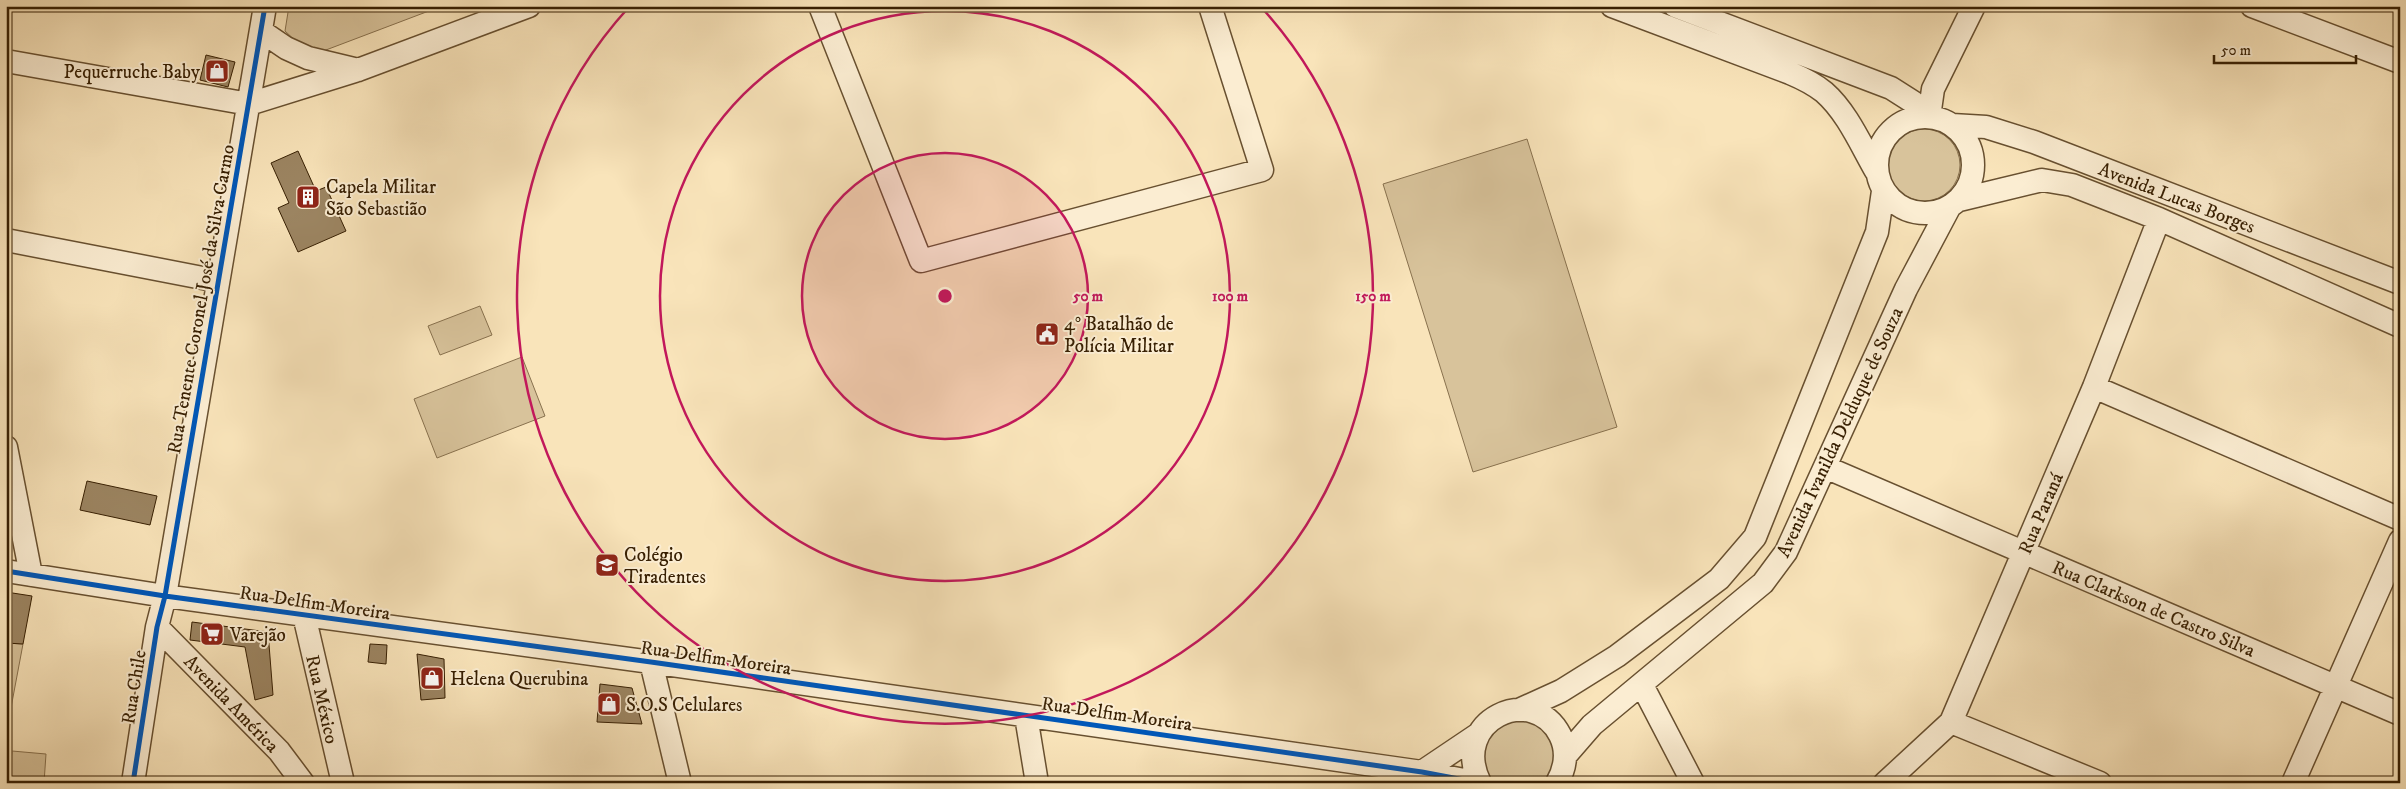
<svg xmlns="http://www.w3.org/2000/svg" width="2406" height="789" viewBox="0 0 2406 789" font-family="'IM FELL DW Pica',serif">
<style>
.green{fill:#d8c39b;stroke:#88714e}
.building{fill:#9c8562;stroke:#371f02}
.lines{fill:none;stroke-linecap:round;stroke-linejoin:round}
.minor-casing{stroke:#685030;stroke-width:25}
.minor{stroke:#fbedd2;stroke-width:22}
.cycleway-casing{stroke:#fbedd2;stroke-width:8}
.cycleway{stroke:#0057b8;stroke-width:5}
.ring{fill:none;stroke:#c2185b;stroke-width:2.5}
.labels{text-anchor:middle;stroke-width:4;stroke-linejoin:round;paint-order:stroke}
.poi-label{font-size:19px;fill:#371f02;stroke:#fbedd2;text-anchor:start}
.street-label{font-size:19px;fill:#371f02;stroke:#fbedd2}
.centre{fill:#c2185b;stroke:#fbedd2;stroke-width:2.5}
.ring-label{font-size:15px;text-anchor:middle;font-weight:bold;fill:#c2185b;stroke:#fbedd2;stroke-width:4;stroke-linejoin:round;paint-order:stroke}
</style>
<rect width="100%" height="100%" fill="#f9e4ba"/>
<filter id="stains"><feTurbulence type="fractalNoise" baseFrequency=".004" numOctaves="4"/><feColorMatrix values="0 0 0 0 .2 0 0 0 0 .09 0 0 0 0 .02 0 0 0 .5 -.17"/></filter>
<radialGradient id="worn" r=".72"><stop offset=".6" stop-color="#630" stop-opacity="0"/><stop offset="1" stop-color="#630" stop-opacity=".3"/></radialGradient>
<path class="green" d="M289,6H442L318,53L299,44L285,31Z
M1888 165a36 36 0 1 1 72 0a36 36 0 1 1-72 0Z
M1527,139L1617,427L1473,472L1383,184Z
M480,306L492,335L440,355L428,326Z
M522,357L545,416L437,458L414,399Z
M6,643L23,644L7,729L6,728Z
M1527,717L1545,727L1556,744L1557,765L1548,783H1490L1480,769L1489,730Z
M12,751L46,754L44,783H9Z"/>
<path class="building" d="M206,55L235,62L228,87L200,80Z
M298,151L316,191L326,187L346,231L298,252L278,208L289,203L271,163Z
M87,481L157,496L150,525L80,510Z
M6,592L32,596L23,644L6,643Z
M192,622L268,632L273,695L255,700L245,647L190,640Z
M370,644L387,645L386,664L368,662Z
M417,654L444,659L445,698L421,700Z
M600,684L632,688L642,724L597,722Z"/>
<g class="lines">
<g class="minor-casing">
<path id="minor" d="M820,6L921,261L1262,170L1210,6
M1612,6L1790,73C1802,78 1814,84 1824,92C1847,112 1861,145 1876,171
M1675,6L1891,88L1913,102L1929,117
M2252,6L2400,62
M261,31L286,48L308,58L358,70
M6,61L249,104L358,70L529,6
M1929,117L1933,89L1974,6
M1877 165a48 48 0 1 1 96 0a48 48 0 1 1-96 0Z
M1952,125L1986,127L2034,142L2400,283
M1959,200L2042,180L2072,185L2159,219L2400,326
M6,240L218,281
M2094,387L2400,519
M6,447L31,575
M1825,467L2400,714
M6,571L165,596L651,662L1422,772L1480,783
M304,615L343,783
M157,627L279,751L303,783
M651,662L680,783
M1642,685L1693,783
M1519,710L1561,691L1617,656L1719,579L1755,537L1877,232L1883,191
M1026,716L1037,783
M1951,722L2100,783
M1566,755L1592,725L1763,583L1786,552L1906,289L1950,206
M1422,772L1477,735
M133,783L157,627L165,596L265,6
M1480,783C1449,720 1533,682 1560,735C1568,751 1566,767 1557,783
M1885,783L1951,722L2094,387L2159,219
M2293,783L2400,541"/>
</g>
<use href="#minor" class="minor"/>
<g class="cycleway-casing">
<path id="cycleway" d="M6,571L165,596L651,662L1422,772L1480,783
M133,783L157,627L165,596L265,6"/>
</g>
<use href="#cycleway" class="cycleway"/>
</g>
<circle cx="945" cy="296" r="143" fill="#c2185b" fill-opacity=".12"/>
<g class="ring">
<circle cx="945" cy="296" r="143"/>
<circle cx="945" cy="296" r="285"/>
<path d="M1261 7A428 428 0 1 1 629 7"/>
</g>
<defs>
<g id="shop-square" transform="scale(1.25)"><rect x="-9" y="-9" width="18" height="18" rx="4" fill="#8f2418" stroke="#fbedd2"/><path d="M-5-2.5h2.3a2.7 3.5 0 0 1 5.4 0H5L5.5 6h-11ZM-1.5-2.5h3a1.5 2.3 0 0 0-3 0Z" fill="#fff"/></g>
<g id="building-square" transform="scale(1.25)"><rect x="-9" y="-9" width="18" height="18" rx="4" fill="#8f2418" stroke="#fbedd2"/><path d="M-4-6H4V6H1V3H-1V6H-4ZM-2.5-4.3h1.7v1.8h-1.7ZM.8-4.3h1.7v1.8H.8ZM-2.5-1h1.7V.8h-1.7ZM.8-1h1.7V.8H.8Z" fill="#fff"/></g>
<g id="civic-square" transform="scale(1.25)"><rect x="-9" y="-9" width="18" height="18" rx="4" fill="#8f2418" stroke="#fbedd2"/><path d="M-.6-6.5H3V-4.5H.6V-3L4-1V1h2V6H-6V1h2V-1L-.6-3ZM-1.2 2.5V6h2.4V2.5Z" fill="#fff"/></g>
<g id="school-square" transform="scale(1.25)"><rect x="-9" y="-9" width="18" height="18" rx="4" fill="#8f2418" stroke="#fbedd2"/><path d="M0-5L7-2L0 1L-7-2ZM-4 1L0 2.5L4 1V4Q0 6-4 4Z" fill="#fff"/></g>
<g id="supermarket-square" transform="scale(1.25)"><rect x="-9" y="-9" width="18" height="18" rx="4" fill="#8f2418" stroke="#fbedd2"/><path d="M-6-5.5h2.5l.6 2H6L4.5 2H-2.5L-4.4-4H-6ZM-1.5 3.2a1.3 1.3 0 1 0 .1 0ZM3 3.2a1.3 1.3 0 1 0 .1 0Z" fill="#fff"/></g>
</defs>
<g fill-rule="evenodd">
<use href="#shop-square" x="217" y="71"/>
<use href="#building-square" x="308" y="197"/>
<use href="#civic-square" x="1047" y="334"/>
<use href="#school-square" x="607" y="565"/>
<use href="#supermarket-square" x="212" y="634"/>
<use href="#shop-square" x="432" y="678"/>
<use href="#shop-square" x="609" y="704"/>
</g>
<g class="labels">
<g class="poi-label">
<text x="200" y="78" text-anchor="end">Pequerruche Baby</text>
<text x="326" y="193">Capela Militar<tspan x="326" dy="22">São Sebastião</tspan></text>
<text x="1064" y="330">4° Batalhão de<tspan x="1064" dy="22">Polícia Militar</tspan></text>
<text x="624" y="561">Colégio<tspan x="624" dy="22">Tiradentes</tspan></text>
<text x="230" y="641">Varejão</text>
<text x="450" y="685">Helena Querubina</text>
<text x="626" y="711">S.O.S Celulares</text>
</g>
<g class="street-label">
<text transform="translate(2177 197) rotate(21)" y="7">Avenida Lucas Borges</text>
<text transform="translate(200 299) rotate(-80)" y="7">Rua Tenente Coronel José da Silva Carmo</text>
<text transform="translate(1839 432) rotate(-65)" y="7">Avenida Ivanilda Delduque de Souza</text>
<text transform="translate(2040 513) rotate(-67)" y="7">Rua Paraná</text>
<text transform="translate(315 602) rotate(8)" y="7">Rua Delfim Moreira</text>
<text transform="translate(2154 608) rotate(23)" y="7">Rua Clarkson de Castro Silva</text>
<text transform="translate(716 657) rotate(8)" y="7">Rua Delfim Moreira</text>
<text transform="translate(133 687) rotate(-81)" y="7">Rua Chile</text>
<text transform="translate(323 699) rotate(77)" y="7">Rua México</text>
<text transform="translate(232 703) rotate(46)" y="7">Avenida América</text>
<text transform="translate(1117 713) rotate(8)" y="7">Rua Delfim Moreira</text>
</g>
</g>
<circle cx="945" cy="296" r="8" class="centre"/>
<g class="ring-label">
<text x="1088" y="301">50 m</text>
<text x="1230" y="301">100 m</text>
<text x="1373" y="301">150 m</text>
</g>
<rect width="2406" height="789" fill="none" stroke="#f9e4ba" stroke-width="25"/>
<rect x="8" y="8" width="2391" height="774" fill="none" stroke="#371f02" stroke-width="2.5"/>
<rect x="12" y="12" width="2381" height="764" fill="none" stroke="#371f02"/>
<path d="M2214 55v8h142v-8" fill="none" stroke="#371f02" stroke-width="2.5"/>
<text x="2221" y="55" font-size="15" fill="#371f02" stroke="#fbedd2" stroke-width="4" paint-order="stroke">50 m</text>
<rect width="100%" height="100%" filter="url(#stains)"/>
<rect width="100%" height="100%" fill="url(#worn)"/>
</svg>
